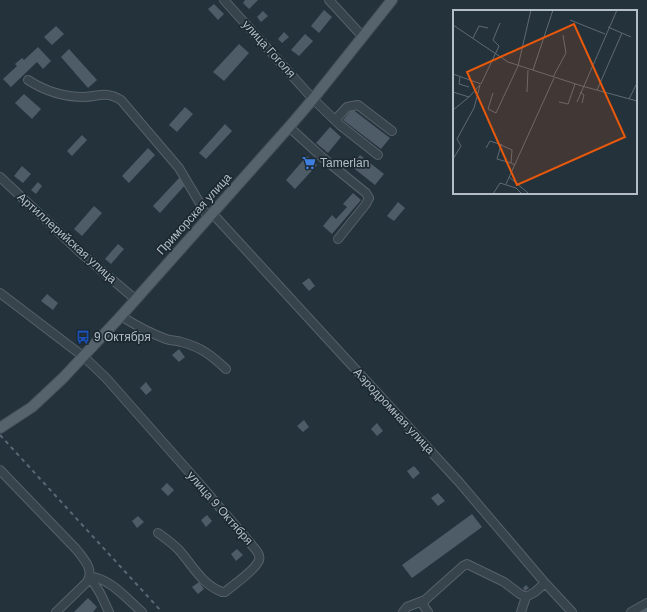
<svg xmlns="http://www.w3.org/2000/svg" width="647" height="612" viewBox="0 0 647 612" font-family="Arial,sans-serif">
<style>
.building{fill:#4e5c67}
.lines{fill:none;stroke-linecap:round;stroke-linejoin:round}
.minor-casing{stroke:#56616a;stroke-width:10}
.major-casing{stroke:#414d55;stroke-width:12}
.minor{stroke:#38444c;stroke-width:8}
.major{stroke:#56636c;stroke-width:10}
.rail{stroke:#5a6873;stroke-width:2;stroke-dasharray:4 4;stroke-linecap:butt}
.labels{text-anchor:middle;stroke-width:3.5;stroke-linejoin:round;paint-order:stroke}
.street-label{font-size:12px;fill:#b4bec7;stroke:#1d2931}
.poi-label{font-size:12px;fill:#b4bec7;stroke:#1d2931;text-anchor:start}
.inset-road{fill:none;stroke:#5e6a74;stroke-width:1}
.view{fill:#e8590c;fill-opacity:0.15;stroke:#e8590c;stroke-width:2}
.inset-edge{fill:none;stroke:#b4bec7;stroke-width:2}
</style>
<rect width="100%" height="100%" fill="#24323c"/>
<path class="building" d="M245,0H258L249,9L243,3Z
M214,4L224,14L218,20L208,9Z
M324,10L332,17L319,33L311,26Z
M263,11L268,16L261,22L257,17Z
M56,26L64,34L52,45L44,37Z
M284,32L289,37L282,43L278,39Z
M305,34L313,41L299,56L291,50Z
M239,44L249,53L224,81L213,72Z
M38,47L51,61L43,69L37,62L11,87L3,79L17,66L15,64L22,58L24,60Z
M69,49L97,80L88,88L61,57Z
M24,94L41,109L32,119L15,103Z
M185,107L193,114L177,132L169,125Z
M352,109L390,138L381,149L343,120Z
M225,124L232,131L206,159L199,153Z
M330,127L341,137L328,153L316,143Z
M82,135L87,140L72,156L67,151Z
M148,148L155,155L129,183L122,176Z
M360,155L384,174L375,185L351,166Z
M307,156L317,165L295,189L286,180Z
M22,166L31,174L23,183L14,176Z
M179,178L186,184L160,213L153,206Z
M38,182L42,186L36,194L31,190Z
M353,193L361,200L332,234L323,226L332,215L336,219L347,207L343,204Z
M398,202L405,208L394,221L387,216Z
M94,206L102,213L82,236L74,229Z
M118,244L124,249L111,264L105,259Z
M309,278L315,286L309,291L302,283Z
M47,294L58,303L53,310L41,301Z
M179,349L185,357L179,362L172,355Z
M146,382L152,390L146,395L140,388Z
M304,420L309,427L303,432L297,426Z
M377,423L383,431L377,436L371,429Z
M414,466L420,473L413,479L407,471Z
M167,483L174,490L168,496L161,489Z
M438,493L445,501L438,506L431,498Z
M472,514L482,527L412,578L402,565Z
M207,515L212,521L206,527L201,520Z
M138,516L144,522L137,528L132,521Z
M237,549L243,555L236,561L231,554Z
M199,582L204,589L198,594L192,587Z
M526,585L529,588L525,591L523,588Z
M88,598L97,607L93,612H74Z
M647,607V612H640Z"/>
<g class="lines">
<g class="minor-casing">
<path id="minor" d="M224,0L313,99L340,125L378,155
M329,0L363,37
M28,80C45,91 64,97 84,97C100,96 106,91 121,100L179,168L208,217
M335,120L347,107L358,105L392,131
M289,127L323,158L366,193L369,198L366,204L338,239
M0,177L81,253L135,299
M212,213L459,482L545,583L572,612
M0,293L84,357L106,378L205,490L256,550C259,554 261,558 258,562C254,571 233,585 225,592H222C201,584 192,564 178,549C172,543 165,538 158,533
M121,316C135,325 150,333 166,339C171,341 176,340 181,342C201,347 211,355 226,369
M0,470L76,549C83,558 95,570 87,582L56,612
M90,577C109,577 128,600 142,612
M90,577L100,593L109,612
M403,612L407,607L425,600
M428,612L423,605L425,600L463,566L467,564L504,582L520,594L526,597
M521,612L526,597L535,592L545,583
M631,612L647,603"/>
</g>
<g class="major-casing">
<path id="major" d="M0,428L32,407L63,378L121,316L289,127L313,99L392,0"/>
</g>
<use href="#minor" class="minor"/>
<use href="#major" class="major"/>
<path class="rail" d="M0,435L162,612"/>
</g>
<defs>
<g id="supermarket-bare" transform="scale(1.08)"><path d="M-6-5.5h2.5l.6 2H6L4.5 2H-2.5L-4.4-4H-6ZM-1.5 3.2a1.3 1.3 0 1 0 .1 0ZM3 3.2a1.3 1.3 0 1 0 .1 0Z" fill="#3f7fe0" stroke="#1d2931" stroke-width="2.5" paint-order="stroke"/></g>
<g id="bus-bare" transform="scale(1.08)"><path d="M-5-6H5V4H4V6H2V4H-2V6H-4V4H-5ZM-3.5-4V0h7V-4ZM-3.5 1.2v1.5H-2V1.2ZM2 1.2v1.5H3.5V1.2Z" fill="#1a4fb4" stroke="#1d2931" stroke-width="2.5" paint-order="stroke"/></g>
</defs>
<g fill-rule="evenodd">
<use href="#supermarket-bare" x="309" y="163"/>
<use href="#bus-bare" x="83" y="337"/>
</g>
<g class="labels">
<g class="street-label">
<text transform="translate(269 49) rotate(48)" y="4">улица Гоголя</text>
<text transform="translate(194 214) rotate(-48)" y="4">Приморская улица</text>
<text transform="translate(67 238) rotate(42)" y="4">Артиллерийская улица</text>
<text transform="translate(394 411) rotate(47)" y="4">Аэродромная улица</text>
<text transform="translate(220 508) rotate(49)" y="4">улица 9 Октября</text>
</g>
<g class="poi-label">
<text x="320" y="167">Tamerlan</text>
<text x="94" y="341">9 Октября</text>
</g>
</g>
<g transform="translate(453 10)">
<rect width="184" height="184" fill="#24323c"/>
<path class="inset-road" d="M117,10L152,24M0,15L55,52L129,76L184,91M155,17L178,27M20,28L26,16L35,18M80,60L100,0M0,64L28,74L46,36L40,30L47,13M7,67L6,74L16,77M100,67L113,43L110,25M144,80L169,23M0,82L16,87L27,75M74,82L75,60M127,82L131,85L129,93M40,83L35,99L43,103L65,56L78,0M176,89L184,73M106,92L115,94L122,74M124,92L164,0M0,100L16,87M33,138L37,131L49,135M0,149L8,136L4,129L21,98L27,75M58,153L44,149L48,135L59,140L58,153L62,155M56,167L75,183M53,174L101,68M40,184L47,173L63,178L69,184"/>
<path class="view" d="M121,14L172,127L64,175L14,62Z"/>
<rect width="184" height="184" class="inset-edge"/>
</g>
</svg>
